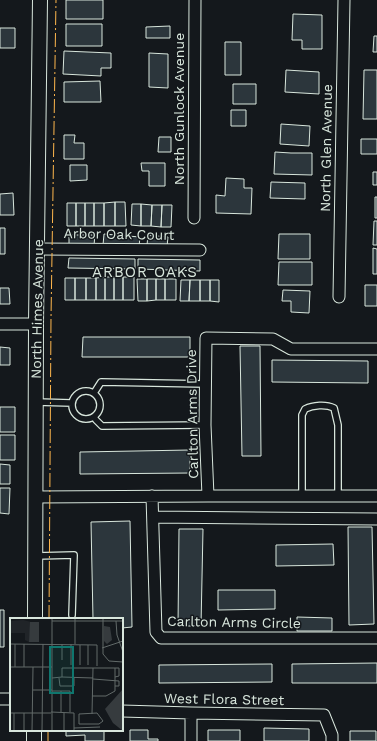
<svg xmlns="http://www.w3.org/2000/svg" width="377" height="741" viewBox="0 0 377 741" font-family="'Work Sans',sans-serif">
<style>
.building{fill:#2c363c;stroke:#d8e6dc}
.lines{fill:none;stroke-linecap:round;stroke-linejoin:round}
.service-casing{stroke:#d8e6dc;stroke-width:8}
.minor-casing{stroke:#d8e6dc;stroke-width:13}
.tertiary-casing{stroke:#d8e6dc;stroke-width:16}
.service{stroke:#14181c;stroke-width:5.5}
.minor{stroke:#14181c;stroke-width:11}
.tertiary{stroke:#14181c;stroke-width:14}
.power{stroke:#ffb74d;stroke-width:1;stroke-dasharray:14 3 2 3;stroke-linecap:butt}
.labels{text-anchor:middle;stroke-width:3;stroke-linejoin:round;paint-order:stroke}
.street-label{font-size:14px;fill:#d8e6dc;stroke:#14181c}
.neighbourhood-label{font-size:15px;letter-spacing:1px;fill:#d8e6dc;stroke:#14181c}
.inset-road{fill:none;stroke:#626a69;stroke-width:1}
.view{fill:#0f766e;fill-opacity:0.15;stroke:#0f766e;stroke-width:2}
.inset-edge{fill:none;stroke:#d8e6dc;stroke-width:2}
</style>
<rect width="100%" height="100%" fill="#14181c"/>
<path class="building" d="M66,0H103V19H66Z
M293,14L322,15V49H302V40H292Z
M66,24H102V46H66Z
M170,26V38H146V27Z
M0,28H15V48H0Z
M374,36H377V52H373Z
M225,42H241V75H225Z
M64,51L111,53V68H101V76L63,74Z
M149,53L168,54V88L149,87Z
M286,70L319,72V94L285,92Z
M364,70H377V119H363Z
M100,81L101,102H64V82Z
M233,84H256V104H233Z
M231,110H246V126H231Z
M281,124L310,126L309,146L280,144Z
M64,135H75L74,143H84V159H64Z
M159,137H171V152H158Z
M361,139H377V154H361Z
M275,152L291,153H312V175L274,174Z
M141,163H165V186H149V171H142Z
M70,165H87V180L70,181Z
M373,172H377V185H373Z
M226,178L244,179V188H252L251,214L216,213V195L225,196Z
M271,182L305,183V199L270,198Z
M13,193L14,215H0V194Z
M375,197H377V218H375Z
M115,202V226H104V203Z
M115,202H125L126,226H115Z
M67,203H76V226H67Z
M76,203H85V226H76Z
M85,203H94V226H85Z
M94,203H104V226H94Z
M132,204H141V226L131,225Z
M141,204L152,205L151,226H141Z
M152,205H162L161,227L151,226Z
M162,205H172L171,227H161Z
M374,221H377V245H373Z
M0,228H5V254H0Z
M104,234L140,237L139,247L103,245Z
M279,234H310V259H278Z
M69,235H95L94,245H69Z
M148,235L168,237L167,247L147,245Z
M373,248L377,249V274H373Z
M69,258L135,259V269L68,268Z
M138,259L200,260V271L138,269Z
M279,262H312V285H278Z
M105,277V300H96V278Z
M105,277H114V300H105Z
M114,277H123V300H114Z
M123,277H134V300H123Z
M65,278H75V300H65Z
M75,278H86V300H75Z
M86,278H96V300H86Z
M137,279H147V301H138Z
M147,279H156V300L147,301Z
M156,279H165V300H156Z
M165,279H176V300H165Z
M181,280H190L189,301H180Z
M190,280H200V301H189Z
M200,280H210V301H200Z
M210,280H219V302L210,301Z
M365,285H377V306H365Z
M0,288H9L10,304H0Z
M283,290L310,291L309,313L291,312V301H282Z
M83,337H190V357H82Z
M240,346H260L261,456H242Z
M0,347L10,348V365H0Z
M272,360L368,361V383L272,382Z
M0,407H15V432H0Z
M0,435H15V460H0Z
M190,450V473L80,474V452Z
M0,464L10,465V484H0Z
M0,488H10L9,514L0,513Z
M130,521L132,627L122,628V619H93L91,522Z
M348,527H372L374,624L349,625Z
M179,529H203L201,626H178Z
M333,544L334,565L276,566V545Z
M218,590H275V609L218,610Z
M0,610H4V647H0Z
M297,617L332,618V631H297Z
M377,663V683H292V664Z
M272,664V682L159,683V665Z
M264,728L309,729V741H264Z
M66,730H104V741H85V735L66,736Z
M130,730H148V739H158V741H130Z
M208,730H240V741H208Z
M350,731H376V741H350Z"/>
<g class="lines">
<g class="service-casing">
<path id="service" d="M72 405a14 14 0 1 1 28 0a14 14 0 1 1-28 0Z
M94,393L101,382L206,384
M36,402L72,403
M94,417L96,420L102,426L205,425
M302,496V415L305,409C313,405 326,404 334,408L338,425V496
M36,556L74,555L72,615"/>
</g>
<g class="minor-casing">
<path id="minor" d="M194,218L195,0
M38,249L200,250
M339,297L344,0
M0,324H36
M152,496L156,632L161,638H377
M208,496H377
M36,497L208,496L205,425L206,338L273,339L291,349H377
M153,517L377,519
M0,699H11
M122,711L191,713L324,715L332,735V741
M191,741V713"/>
</g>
<g class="tertiary-casing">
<path id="tertiary" d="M35,619L36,324L40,0
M34,741V730"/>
</g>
<use href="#service" class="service"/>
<use href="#minor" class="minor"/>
<use href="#tertiary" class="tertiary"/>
<path class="power" d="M49,619L51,318L56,0
M48,741V730"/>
</g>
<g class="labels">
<g class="street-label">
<text transform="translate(179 109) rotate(-90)" y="5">North Gunlock Avenue</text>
<text transform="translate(326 148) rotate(-89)" y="5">North Glen Avenue</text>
<text transform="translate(119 234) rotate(1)" y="5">Arbor Oak Court</text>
<text transform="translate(37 309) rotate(-89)" y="5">North Himes Avenue</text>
<text transform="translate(192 414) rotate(-91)" y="5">Carlton Arms Drive</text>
<text transform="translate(234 622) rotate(1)" y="5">Carlton Arms Circle</text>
<text transform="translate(224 699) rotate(1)" y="5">West Flora Street</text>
</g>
<g class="neighbourhood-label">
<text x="145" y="277">ARBOR OAKS</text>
</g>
</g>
<g transform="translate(10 618)">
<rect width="113" height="113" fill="#14181c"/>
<path d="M13,2L21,4L19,24L15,22V15H0V3Z" fill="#202428"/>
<path d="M20,4H29V24H19ZM94,8L100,9L102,22L97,26L94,23ZM113,71V113L103,105L95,91Z" fill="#363b3e"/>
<path class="inset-road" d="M18,0H40M93,0V36L99,43L113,44M42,3H113M106,3L107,17L113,34M0,26L87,27V48M14,26V49M65,26V0M78,27V47M92,30L113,23M52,42V26M61,47V26M70,47V27M0,49H42M5,49V26M52,59L83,60M42,60L52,59V50H109V58L105,59M49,60L50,68H64V59M83,61L109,63V68H105M23,72H42M42,73H60V94M82,78H96L105,73V50M41,94L64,95V113M51,94V73M0,95H41M4,95V113M87,95L93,103L89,106H69V96ZM82,96L83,50M64,110L90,109M14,113V95M22,113L23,49M32,113L33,26M42,113V0M54,113V95"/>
<path class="view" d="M40,29H63V75H40Z"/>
<rect width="113" height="113" class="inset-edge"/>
</g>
</svg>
